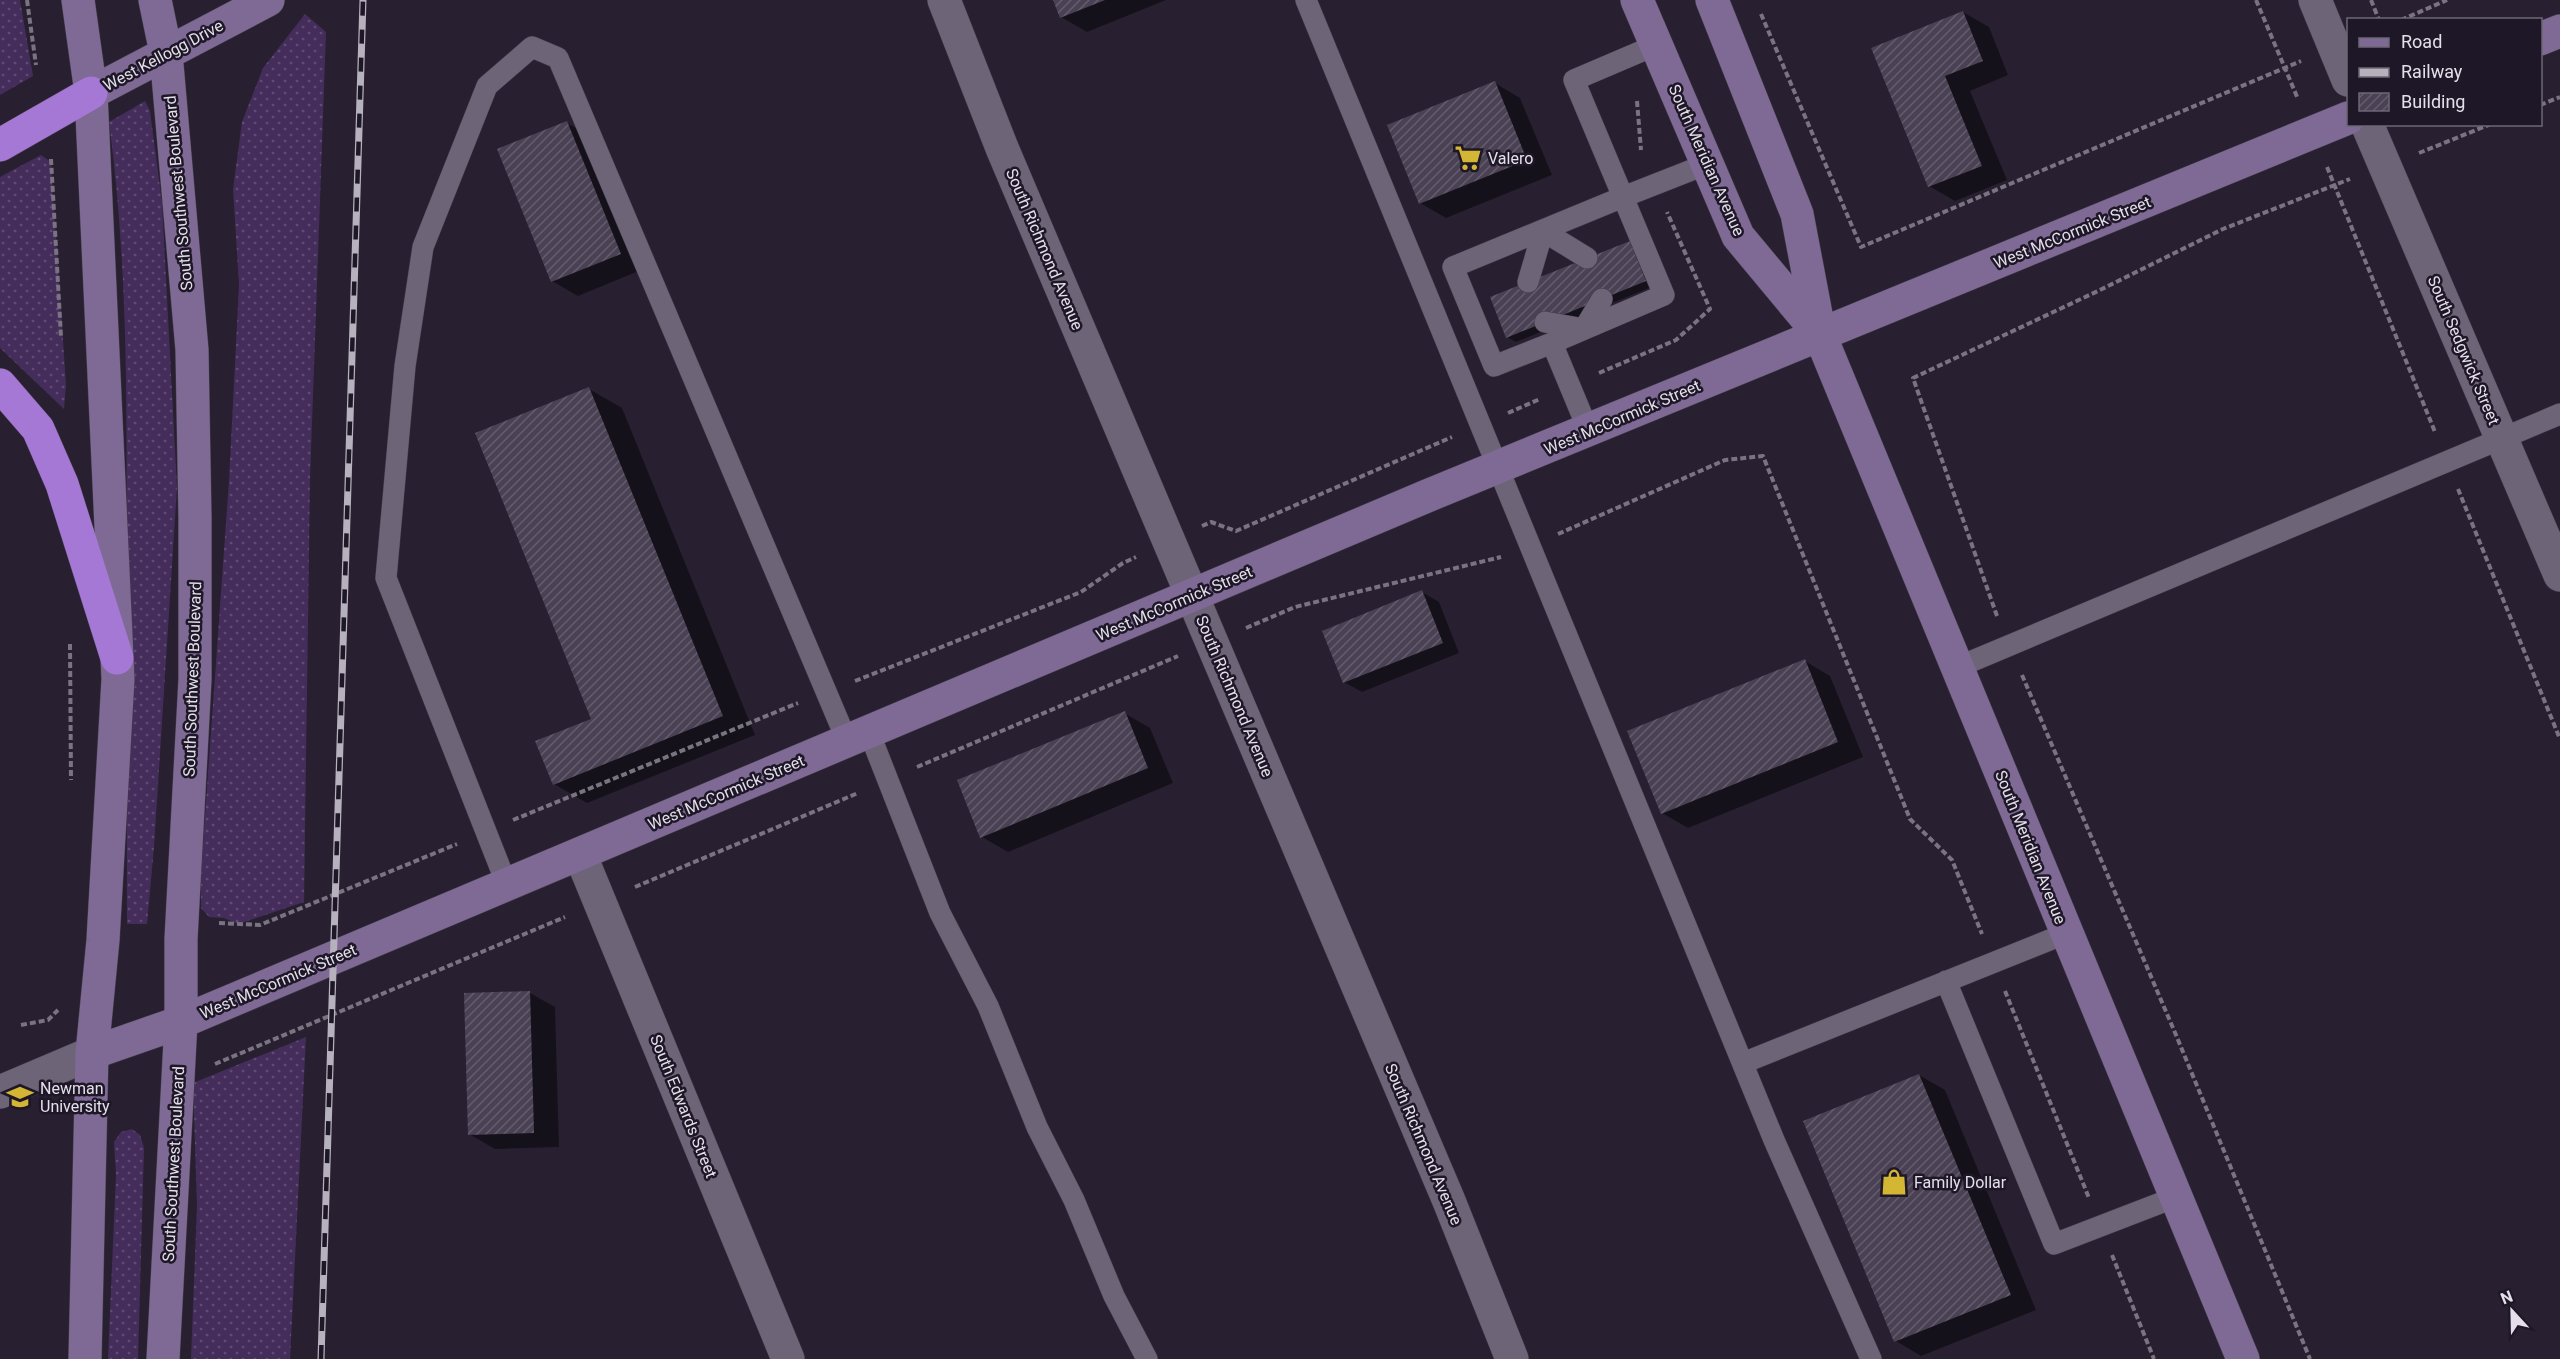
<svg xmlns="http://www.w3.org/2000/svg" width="2560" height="1359" viewBox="0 0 2560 1359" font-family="Roboto,sans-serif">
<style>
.grass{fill:url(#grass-dots)}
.shadow{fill:#0007}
.building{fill:url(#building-hatch)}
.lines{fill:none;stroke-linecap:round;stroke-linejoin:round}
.lane-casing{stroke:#443d4a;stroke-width:22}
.street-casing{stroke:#443d4a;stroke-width:34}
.secondary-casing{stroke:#443d4a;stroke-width:34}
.highway-casing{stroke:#443d4a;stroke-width:34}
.path{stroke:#7a7482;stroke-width:4;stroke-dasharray:6 3;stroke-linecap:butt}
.lane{stroke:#6d6478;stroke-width:21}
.street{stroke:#6d6478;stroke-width:33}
.secondary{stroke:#7e6a94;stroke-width:33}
.highway{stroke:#a678d5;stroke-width:33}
.rail-casing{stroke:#b6b1bd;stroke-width:7}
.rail{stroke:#1e1727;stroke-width:4.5;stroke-dasharray:14;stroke-linecap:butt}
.labels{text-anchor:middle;stroke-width:5;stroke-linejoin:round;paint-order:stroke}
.street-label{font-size:16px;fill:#e4dfea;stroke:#1e1727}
.poi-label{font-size:16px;fill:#e4dfea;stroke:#1e1727;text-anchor:start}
</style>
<defs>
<pattern id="grass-dots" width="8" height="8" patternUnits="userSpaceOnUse" patternTransform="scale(1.5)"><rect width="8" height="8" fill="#442d5b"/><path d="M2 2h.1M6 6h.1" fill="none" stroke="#5f4b73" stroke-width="1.8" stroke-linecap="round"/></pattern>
<pattern id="building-hatch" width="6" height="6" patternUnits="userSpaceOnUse" patternTransform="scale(1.5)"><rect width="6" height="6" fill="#4a4254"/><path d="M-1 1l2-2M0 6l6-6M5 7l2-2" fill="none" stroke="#645d6d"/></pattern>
</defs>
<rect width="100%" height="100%" fill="#282031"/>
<path class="grass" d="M0,0H20L33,76L0,95Z
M305,14L326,32L310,479L304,902L238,924L224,918L209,917L201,908V872L229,481L239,285L233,189L242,122L263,68Z
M145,101L150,111L162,203L177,487L154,847L147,924H127C127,807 126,691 126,574C127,423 129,272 109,122Z
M41,155L51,162L66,385L64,409L0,348V177Z
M306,1037L290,1359H191L197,1206L193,1083Z
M132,1129L140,1135L144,1148L138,1359H108L116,1175L114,1142L121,1132Z"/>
<path class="shadow" d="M1054,0H1166L1087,32L1061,17Z
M1963,12L1989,27L2008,75L1970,91L2007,180L1955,201L1929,186L1873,48Z
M1495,83L1520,98L1552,175L1446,218L1420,203Z
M567,123L593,138L646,268L578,296L552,281Z
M1630,242L1638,247L1654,286L1516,342L1507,337Z
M589,389L622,408L755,735L587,803L554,784L593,720Z
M1422,592L1439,602L1459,653L1362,692L1344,682Z
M1805,661L1830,676L1863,757L1688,828L1662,813Z
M1124,713L1150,728L1173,783L1008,852L982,837Z
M530,993L555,1007L559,1147L495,1149L469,1134Z
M1919,1075L1945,1090L2036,1310L1921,1356L1896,1341L1805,1122Z"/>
<path class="building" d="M1053,0H1105L1060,18Z
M1963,11L1983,61L1945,76L1982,166L1928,187L1871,48Z
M1495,81L1527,160L1419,204L1387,125Z
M567,121L621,254L551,282L497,149Z
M1630,241L1646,281L1506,338L1490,297Z
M589,387L723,716L553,785L535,741L591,719L475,433Z
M1422,590L1443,643L1343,683L1322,631Z
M1805,659L1838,742L1661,814L1627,731Z
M1125,711L1148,768L980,838L957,780Z
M530,991L534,1133L468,1135L464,993Z
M1919,1074L2011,1295L1894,1342L1803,1121Z"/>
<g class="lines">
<g class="lane-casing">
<path id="lane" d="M1306,0L1774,1140L1871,1359
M1656,45L1574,80L1623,197L1707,164
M1528,282L1543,231L1587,258
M1545,322L1584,329L1602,299
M1552,343L1494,366L1453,267L1623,197L1664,295L1552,343L1589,432
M1958,667L2560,414
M869,732L940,913L988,1006L1037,1127L1074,1200L1114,1296L1147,1359
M507,885L386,578L405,366L423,247L487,86L532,47L558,58L847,741
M1946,981L2054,1244L2176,1197
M1743,1063L2067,933"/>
</g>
<g class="street-casing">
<path id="street" d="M944,0L1002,148L1449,1201L1512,1359
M2315,0L2348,80
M2367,124L2560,575
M580,854L788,1359
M0,1092L92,1053"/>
</g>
<g class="secondary-casing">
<path id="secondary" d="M78,0L91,93L118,679L103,940L92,1053L85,1359
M155,0L166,53L192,350L195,518V679L181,939V1022L163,1359
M1637,0L1738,236L1817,331
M1712,0L1797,214L1820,335L2243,1359
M2540,39L2560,31
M91,93L268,0
M92,1053L181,1022L1427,496L2348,118"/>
</g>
<g class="highway-casing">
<path id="highway" d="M0,145L91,93
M0,385L38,429L62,484L117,658"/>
</g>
<path class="path" d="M27,0L36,65
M2256,0L2298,99
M2371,0L2379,20
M1761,14L1861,247L2301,61
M2401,20L2447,0
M1637,101L1641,150
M2540,105L2560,97
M2419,153L2491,124
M51,159L61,337
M2327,167L2435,432
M1599,373L1676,340L1710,309L1667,212
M1508,413L1540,399
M2458,489L2560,739
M1202,526L1211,522L1236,531L1452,437
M1558,534L1725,460L1763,456L1910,819L1952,860L1982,934
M1997,616L1913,378L2098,291L2223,229L2350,179
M1246,628L1295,607L1501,557
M70,644L71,780
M2022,675L2176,1035L2310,1359
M855,681L1081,592L1123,563L1136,557
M917,767L1178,656
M513,820L798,703
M635,887L858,793
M219,923L260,925L457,844
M2005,991L2089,1198
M21,1025L48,1020L58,1010
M215,1064L565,917
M2112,1255L2154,1359"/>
<use href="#lane" class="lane"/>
<use href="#street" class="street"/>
<use href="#secondary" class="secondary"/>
<use href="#highway" class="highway"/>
<g class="rail-casing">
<path id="rail" d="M321,1359L363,0"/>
</g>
<use href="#rail" class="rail"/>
</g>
<defs>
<g id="supermarket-bare" transform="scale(2.07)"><path d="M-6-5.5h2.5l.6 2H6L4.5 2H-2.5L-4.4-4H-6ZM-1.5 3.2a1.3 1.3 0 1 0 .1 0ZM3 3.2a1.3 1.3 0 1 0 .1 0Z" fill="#d4b635" stroke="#1e1727" stroke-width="2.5" paint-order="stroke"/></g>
<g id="university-bare" transform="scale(2.07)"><path d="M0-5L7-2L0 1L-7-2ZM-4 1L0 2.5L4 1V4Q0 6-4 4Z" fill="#d4b635" stroke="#1e1727" stroke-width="2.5" paint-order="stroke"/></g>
<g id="shop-bare" transform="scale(2.07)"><path d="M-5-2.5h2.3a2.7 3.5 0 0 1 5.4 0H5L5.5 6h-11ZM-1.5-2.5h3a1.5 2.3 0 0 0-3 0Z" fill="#d4b635" stroke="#1e1727" stroke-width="2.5" paint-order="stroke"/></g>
</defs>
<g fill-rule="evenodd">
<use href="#supermarket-bare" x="1468" y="158"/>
<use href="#university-bare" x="20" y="1097"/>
<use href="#shop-bare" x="1894" y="1182"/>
</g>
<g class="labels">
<g class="street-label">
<text transform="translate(163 55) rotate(-28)" y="6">West Kellogg Drive</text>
<text transform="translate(1707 160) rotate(66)" y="6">South Meridian Avenue</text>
<text transform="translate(178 193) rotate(-95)" y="6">South Southwest Boulevard</text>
<text transform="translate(2072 232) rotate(-22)" y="6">West McCormick Street</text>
<text transform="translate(1045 249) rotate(67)" y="6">South Richmond Avenue</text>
<text transform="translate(2464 350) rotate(67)" y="6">South Sedgwick Street</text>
<text transform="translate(1622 417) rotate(-23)" y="6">West McCormick Street</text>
<text transform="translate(1174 603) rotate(-23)" y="6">West McCormick Street</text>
<text transform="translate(192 679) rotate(-88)" y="6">South Southwest Boulevard</text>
<text transform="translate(1235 696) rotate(67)" y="6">South Richmond Avenue</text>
<text transform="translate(726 792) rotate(-23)" y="6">West McCormick Street</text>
<text transform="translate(2031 847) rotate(68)" y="6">South Meridian Avenue</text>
<text transform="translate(278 981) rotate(-23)" y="6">West McCormick Street</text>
<text transform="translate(684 1106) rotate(68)" y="6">South Edwards Street</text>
<text transform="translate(1424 1144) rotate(67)" y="6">South Richmond Avenue</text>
<text transform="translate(173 1164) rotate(-87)" y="6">South Southwest Boulevard</text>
</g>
<g class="poi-label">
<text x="1488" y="164">Valero</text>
<text x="40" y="1094">Newman<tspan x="40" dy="18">University</tspan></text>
<text x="1914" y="1188">Family Dollar</text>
</g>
</g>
<rect x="2347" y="18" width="195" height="108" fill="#1e1727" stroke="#6d6775" stroke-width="1.5"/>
<rect x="2359" y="38" width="30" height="9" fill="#7e6a94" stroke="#6d6775" stroke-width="1.5"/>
<text x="2401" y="48" font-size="18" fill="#e4dfea">Road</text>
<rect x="2359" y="68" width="30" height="9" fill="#b6b1bd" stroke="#6d6775" stroke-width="1.5"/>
<text x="2401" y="78" font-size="18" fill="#e4dfea">Railway</text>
<rect x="2359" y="93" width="30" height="18" fill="url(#building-hatch)" stroke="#6d6775" stroke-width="1.5"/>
<text x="2401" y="108" font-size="18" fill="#e4dfea">Building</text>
<g transform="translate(2512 1311) rotate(338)" stroke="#1e1727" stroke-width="4.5" paint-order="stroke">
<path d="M0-4.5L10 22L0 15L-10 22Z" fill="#e4dfea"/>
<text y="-9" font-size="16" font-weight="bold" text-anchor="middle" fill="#e4dfea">N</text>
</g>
</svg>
